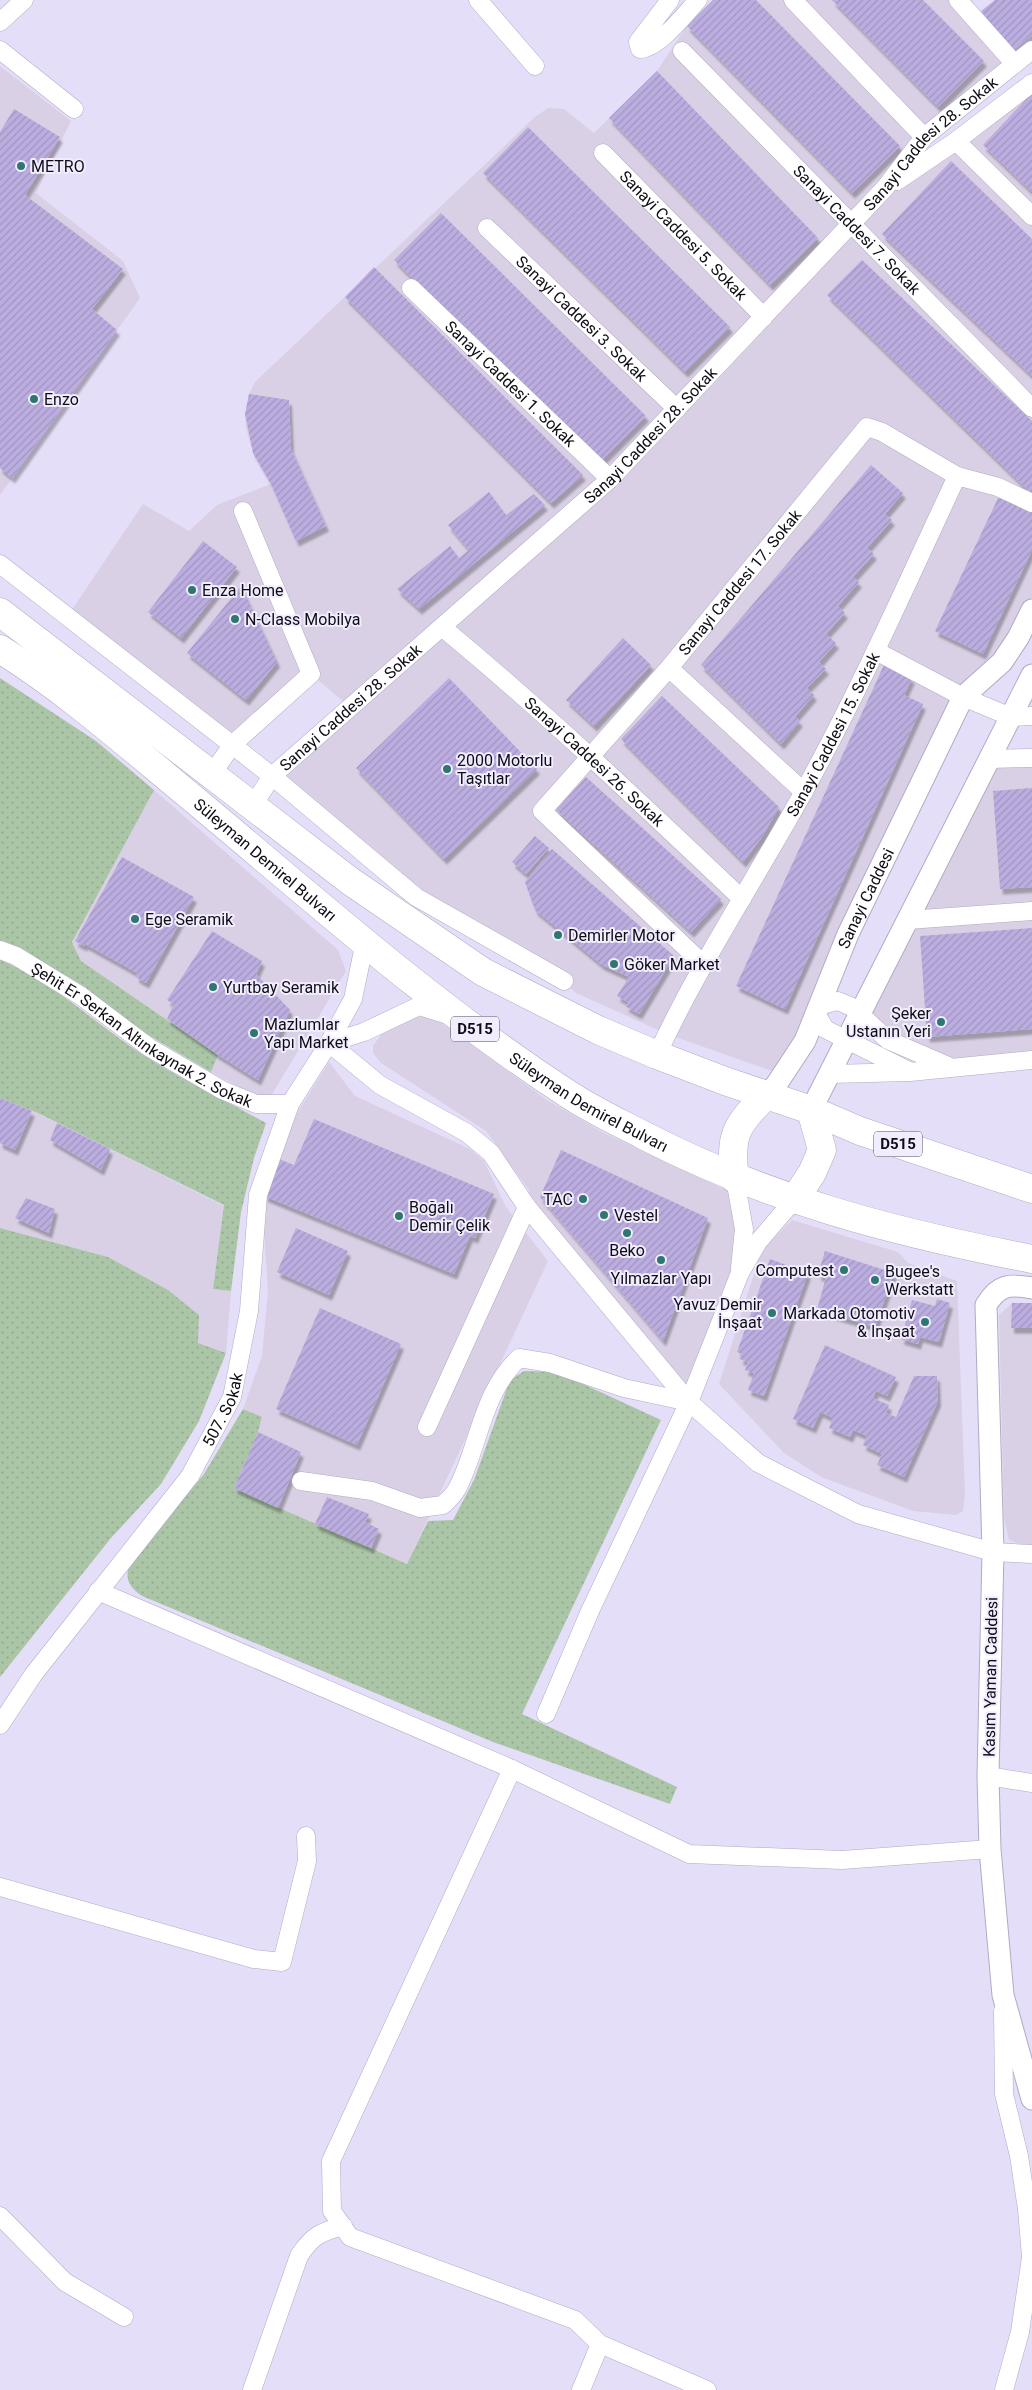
<svg xmlns="http://www.w3.org/2000/svg" width="1032" height="2390" viewBox="0 0 1032 2390" font-family="Roboto,sans-serif">
<style>
.commercial{fill:#d9d0e5}
.grass{fill:url(#grass-dots)}
.building{fill:url(#building-hatch);filter:url(#shadow)}
.lines{fill:none;stroke-linecap:round;stroke-linejoin:round}
.minor-casing{stroke:#b1aac4;stroke-width:19}
.tertiary-casing{stroke:#b1aac4;stroke-width:23}
.trunk-casing{stroke:#b1aac4;stroke-width:29}
.minor{stroke:#fff;stroke-width:18}
.tertiary{stroke:#fff;stroke-width:21}
.trunk{stroke:#fff;stroke-width:28}
.poi-dot{fill:#2d7671;stroke:#f1edfe;stroke-width:2}
.labels{text-anchor:middle;stroke-width:4;stroke-linejoin:round;paint-order:stroke}
.shield{fill:#f1edfe;stroke:#53505b;stroke-width:1}
.shield-label{font-size:15px;font-weight:bold;fill:#0f0c15}
.street-label{font-size:16px;fill:#0f0c15;stroke:#f1edfe}
.poi-label{font-size:16px;fill:#0f0c15;stroke:#f1edfe;text-anchor:start}
</style>
<defs>
<pattern id="grass-dots" width="8" height="8" patternUnits="userSpaceOnUse" patternTransform="scale(1.25)"><rect width="8" height="8" fill="#abc5a7"/><path d="M2 2h.1M6 6h.1" fill="none" stroke="#92a88f" stroke-width="1.8" stroke-linecap="round"/></pattern>
<pattern id="building-hatch" width="6" height="6" patternUnits="userSpaceOnUse" patternTransform="scale(1.25)"><rect width="6" height="6" fill="#bcade0"/><path d="M-1 1l2-2M0 6l6-6M5 7l2-2" fill="none" stroke="#a094bf"/></pattern>
<filter id="shadow"><feDropShadow dx="3" dy="5.5" stdDeviation="1" flood-color="#0004"/></filter>
</defs>
<rect width="100%" height="100%" fill="#e5def9"/>
<path class="commercial" d="M713,0H973L965,7L1014,63L924,137L887,186L1032,83V610L962,697L783,1075L667,1034L576,993L564,981L416,897L272,776L350,707L311,674L232,745L67,617L143,504L189,531L217,505L271,484L253,453L246,428L245,414L249,394L255,382L535,117L548,108L564,109L594,133L657,71L687,26Z
M0,66L71,121L36,193L123,261L140,298L0,495Z
M1032,758V1060L951,1067L859,1016L989,759Z
M154,790L338,950L346,971L271,1096L258,1097L211,1072L218,1055L81,961L72,941Z
M415,1017H433L547,1100L604,1133L737,1195L740,1273L689,1402L527,1207L529,1190L486,1131L381,1063L373,1053V1046L383,1032Z
M329,1062L355,1096L470,1149L484,1161L506,1207L548,1261L407,1564L234,1488L258,1432L262,1418L243,1409L262,1356L268,1291L262,1202L296,1115Z
M0,1098L38,1113L224,1206L213,1289L231,1291L226,1353L198,1343L108,1257L0,1228Z
M792,1220L898,1252L908,1263L957,1281L965,1494L963,1511L956,1515L913,1511L821,1477L784,1453L719,1384L761,1252Z
M1012,1303H1032V1545L1019,1544L1009,1540L1004,1518L999,1315Z"/>
<path class="grass" d="M0,678L96,741L154,790L72,942L81,961L218,1055L211,1072L138,1029L85,987L24,951L0,942Z
M0,960C50,980 89,1018 133,1048C175,1077 221,1098 266,1123L254,1158L241,1212L231,1291L213,1289L224,1205L38,1113L0,1098Z
M0,1228L108,1257L168,1290L199,1315L198,1343L226,1353L199,1421L161,1484L111,1538L0,1677Z
M524,1371L557,1372L661,1420L522,1714L677,1787L670,1804L493,1742L142,1596C129,1587 125,1580 129,1565L204,1474L243,1409L262,1417L258,1432L234,1488L407,1564L428,1521L453,1520L474,1480L510,1380Z"/>
<path class="building" d="M713,0H756L900,146L852,193L687,26Z
M832,0H923L984,61L938,107Z
M995,0H1032V35L1011,51L981,11Z
M657,71L818,238L770,285L609,118Z
M1032,93V192L983,145Z
M14,109L60,137L25,195L123,269L92,309L117,330L12,478L0,468V132Z
M528,127L730,327L685,372L483,173Z
M951,161L1032,239V376L882,234Z
M441,213L646,416L599,463L394,260Z
M862,260L1032,421V494L827,295Z
M374,267L583,475L551,503L345,297Z
M249,394L289,400L291,449L326,526L296,541L271,484L253,453L245,414Z
M871,465L903,493L885,514L892,520L867,548L874,554L853,577L859,582L838,606L845,613L826,634L836,643L819,662L826,669L807,688L814,695L795,717L800,721L781,744L701,665Z
M489,492L506,515L534,494L545,505L419,609L397,589L450,546L459,558L469,550L448,525Z
M999,496L1032,511V550L983,654L935,631Z
M203,541L237,567L181,638L148,612Z
M241,586L277,662L246,700L187,653Z
M623,638L651,665L594,726L566,700Z
M884,665L912,678L904,695L923,704L785,1009L736,986Z
M449,678L537,769L444,859L356,768Z
M662,696L779,807L762,837L743,862L621,739Z
M586,777L721,899L691,932L556,810Z
M1032,788V887L1000,889L993,791Z
M535,836L549,848L526,874L512,862Z
M552,849L674,956L639,1014L625,1006L629,1003L617,996L629,977L602,965L535,910L525,882Z
M122,857L194,897L146,983L136,977L137,973L85,944L84,946L75,941Z
M1032,928V1029L927,1037L920,936Z
M212,931L262,961L256,974L290,1010L258,1080L218,1055L167,1019L174,1004L167,1000Z
M0,1098L32,1111L15,1150L0,1143Z
M314,1119L494,1194L475,1238L470,1236L454,1274L264,1196L279,1159L294,1165Z
M57,1123L110,1149L101,1170L50,1140Z
M561,1150L708,1218L663,1341L540,1197Z
M26,1198L55,1209L49,1233L15,1218Z
M296,1228L348,1251L329,1295L277,1272Z
M825,1251L894,1273L875,1327L817,1310L826,1277L818,1275Z
M770,1259L808,1273L764,1396L748,1390L754,1373L745,1370L748,1362L740,1359L742,1354L737,1352Z
M937,1299L950,1303L939,1342L920,1337L918,1344L901,1339L912,1300L935,1306Z
M1012,1303H1032V1328H1011Z
M320,1308L401,1344L357,1445L276,1409Z
M825,1345L896,1377L887,1396L876,1391L873,1398L889,1405L886,1413L896,1417L914,1376H937L938,1401L904,1477L877,1465L882,1454L863,1445L867,1436L853,1430L850,1437L829,1428L833,1418L820,1412L813,1428L793,1419Z
M258,1432L301,1452L278,1508L234,1488Z
M327,1497L369,1514L365,1522L379,1529L371,1548L315,1524Z"/>
<g class="lines">
<g class="minor-casing">
<g id="minor">
<path d="M478,0L535,66"/>
<path d="M670,0L638,42L640,49C659,48 685,14 698,0"/>
<path d="M793,0L924,137"/>
<path d="M958,0L1014,63"/>
<path d="M0,22L24,0"/>
<path d="M0,50L74,109"/>
<path id="s1" d="M682,51L1032,408"/>
<path d="M956,141L1032,216"/>
<path id="s2" d="M603,153L764,317"/>
<path d="M897,181L956,141L1032,83"/>
<path id="s3" d="M487,228L677,409"/>
<path id="s4" d="M411,288L610,479"/>
<path d="M0,564L272,776L416,897L564,981"/>
<path id="s5" d="M443,628C547,714 644,806 742,899"/>
<path d="M876,651L963,697L1011,717L1032,716"/>
<path d="M669,668L804,792"/>
<path d="M989,759L1032,758"/>
<path d="M212,774L232,745L311,674L243,511"/>
<path id="s6" d="M253,805L272,776L610,479L885,188L924,137L1032,50"/>
<path d="M908,920L1032,911"/>
<path id="s7" d="M0,950L16,956L81,996L150,1048L222,1090L256,1104H290"/>
<path id="s8" d="M704,965L542,811L669,668L867,427L882,432L957,476"/>
<path d="M821,1005L838,1001L852,1007L888,1040L948,1066"/>
<path d="M817,1015L825,1029L909,1071"/>
<path d="M329,1043L380,1085L467,1133L491,1153L527,1207L689,1402L758,1463L858,1514L993,1552L1032,1554"/>
<path d="M329,1043L364,1032L419,1006L448,1015"/>
<path id="s9" d="M657,1055C699,964 755,880 803,793C860,690 907,583 957,476L998,487L1032,503"/>
<path d="M830,1074L910,1072L1032,1060"/>
<path d="M735,1179L744,1229L740,1268"/>
<path d="M427,1427L527,1207"/>
<path d="M301,1481L372,1491L420,1508L443,1505C448,1500 455,1494 458,1487C479,1445 483,1391 519,1358L550,1363L624,1388L689,1402"/>
<path d="M98,1591L512,1769L689,1854L842,1860L990,1849"/>
<path d="M546,1714L590,1611L689,1402L740,1273L758,1242L794,1200"/>
<path id="s10" d="M0,1725L33,1675L190,1476L232,1397L249,1311L258,1195L290,1104L329,1043L353,999L365,941"/>
<path d="M512,1769L331,2161L332,2211L350,2237L575,2320L600,2344L707,2390"/>
<path d="M988,1776L1032,1783"/>
<path d="M0,1887L254,1959L282,1962L307,1861L306,1836"/>
<path d="M1003,2011L1004,2094L1019,2156L1027,2209L1031,2257L1020,2332L1004,2390"/>
<path d="M0,2216L65,2282L124,2317"/>
<path d="M252,2390L299,2256C312,2236 320,2232 343,2226"/>
<path d="M581,2390L600,2344"/>
</g>
</g>
<g class="tertiary-casing">
<g id="tertiary">
<path id="s11" d="M766,1095L776,1085L805,1041L848,934L963,697L1002,662L1018,638L1032,610"/>
<path d="M811,1110L1032,675"/>
<path d="M1032,1288C1010,1284 999,1284 986,1305L993,1552L988,1776L990,1849L1003,1995L1032,2099"/>
</g>
</g>
<g class="trunk-casing">
<g id="trunk">
<path d="M0,612L350,881L483,972L598,1030L657,1055L725,1081L811,1110L860,1131L1032,1189"/>
<path id="s12" d="M0,649C64,689 121,739 179,787C306,892 429,1004 568,1094C592,1110 618,1122 643,1135C769,1200 894,1232 1032,1259"/>
<path d="M735,1179C729,1134 736,1126 766,1095"/>
<path d="M794,1200L812,1173L822,1150L811,1110"/>
</g>
</g>
<use href="#minor" class="minor"/>
<use href="#tertiary" class="tertiary"/>
<use href="#trunk" class="trunk"/>
</g>
<g class="poi-dot">
<circle cx="21" cy="166" r="5"/>
<circle cx="34" cy="399" r="5"/>
<circle cx="192" cy="590" r="5"/>
<circle cx="235" cy="619" r="5"/>
<circle cx="447" cy="769" r="5"/>
<circle cx="135" cy="919" r="5"/>
<circle cx="558" cy="935" r="5"/>
<circle cx="614" cy="964" r="5"/>
<circle cx="213" cy="987" r="5"/>
<circle cx="941" cy="1022" r="5"/>
<circle cx="254" cy="1033" r="5"/>
<circle cx="583" cy="1199" r="5"/>
<circle cx="604" cy="1215" r="5"/>
<circle cx="399" cy="1216" r="5"/>
<circle cx="627" cy="1233" r="5"/>
<circle cx="661" cy="1260" r="5"/>
<circle cx="844" cy="1270" r="5"/>
<circle cx="875" cy="1280" r="5"/>
<circle cx="772" cy="1313" r="5"/>
<circle cx="925" cy="1322" r="5"/>
</g>
<g class="labels">
<g class="shield">
<rect x="451" y="1016.5" width="48" height="25" rx="4"/>
<rect x="874" y="1131.5" width="48" height="25" rx="4"/>
</g>
<g class="shield-label">
<text x="475" y="1034">D515</text>
<text x="898" y="1149">D515</text>
</g>
<g class="street-label">
<text dy="6" stroke="none"><textPath href="#s6" startOffset="949">Sanayi Caddesi 28. Sokak</textPath></text>
<text dy="6" stroke="none"><textPath href="#s1" startOffset="250">Sanayi Caddesi 7. Sokak</textPath></text>
<text dy="6" stroke="none"><textPath href="#s2" startOffset="115">Sanayi Caddesi 5. Sokak</textPath></text>
<text dy="6" stroke="none"><textPath href="#s3" startOffset="131">Sanayi Caddesi 3. Sokak</textPath></text>
<text dy="6" stroke="none"><textPath href="#s4" startOffset="138">Sanayi Caddesi 1. Sokak</textPath></text>
<text dy="6" stroke="none"><textPath href="#s6" startOffset="544">Sanayi Caddesi 28. Sokak</textPath></text>
<text dy="6" stroke="none"><textPath href="#s8" startOffset="526">Sanayi Caddesi 17. Sokak</textPath></text>
<text dy="6" stroke="none"><textPath href="#s6" startOffset="139">Sanayi Caddesi 28. Sokak</textPath></text>
<text dy="6" stroke="none"><textPath href="#s9" startOffset="366">Sanayi Caddesi 15. Sokak</textPath></text>
<text dy="6" stroke="none"><textPath href="#s5" startOffset="202">Sanayi Caddesi 26. Sokak</textPath></text>
<text dy="6" stroke="none"><textPath href="#s12" startOffset="339">Süleyman Demirel Bulvarı</textPath></text>
<text dy="6" stroke="none"><textPath href="#s11" startOffset="222">Sanayi Caddesi</textPath></text>
<text dy="6" stroke="none"><textPath href="#s7" startOffset="166">Şehit Er Serkan Altınkaynak 2. Sokak</textPath></text>
<text dy="6" stroke="none"><textPath href="#s12" startOffset="744">Süleyman Demirel Bulvarı</textPath></text>
<text dy="6" stroke="none"><textPath href="#s10" startOffset="388">507. Sokak</textPath></text>
<text transform="translate(990 1677) rotate(-89)" y="6">Kasım Yaman Caddesi</text>
</g>
<g class="poi-label">
<text x="31" y="172">METRO</text>
<text x="44" y="405">Enzo</text>
<text x="202" y="596">Enza Home</text>
<text x="245" y="625">N-Class Mobilya</text>
<text x="457" y="766">2000 Motorlu<tspan x="457" dy="18">Taşıtlar</tspan></text>
<text x="145" y="925">Ege Seramik</text>
<text x="568" y="941">Demirler Motor</text>
<text x="624" y="970">Göker Market</text>
<text x="223" y="993">Yurtbay Seramik</text>
<text x="931" y="1019" text-anchor="end">Şeker<tspan x="931" dy="18">Ustanın Yeri</tspan></text>
<text x="264" y="1030">Mazlumlar<tspan x="264" dy="18">Yapı Market</tspan></text>
<text x="573" y="1205" text-anchor="end">TAC</text>
<text x="409" y="1213">Boğalı<tspan x="409" dy="18">Demir Çelik</tspan></text>
<text x="614" y="1221">Vestel</text>
<text x="627" y="1256" text-anchor="middle">Beko</text>
<text x="834" y="1276" text-anchor="end">Computest</text>
<text x="885" y="1277">Bugee's<tspan x="885" dy="18">Werkstatt</tspan></text>
<text x="661" y="1284" text-anchor="middle">Yılmazlar Yapı</text>
<text x="762" y="1310" text-anchor="end">Yavuz Demir<tspan x="762" dy="18">İnşaat</tspan></text>
<text x="915" y="1319" text-anchor="end">Markada Otomotiv<tspan x="915" dy="18">&amp; Inşaat</tspan></text>
</g>
</g>
</svg>
